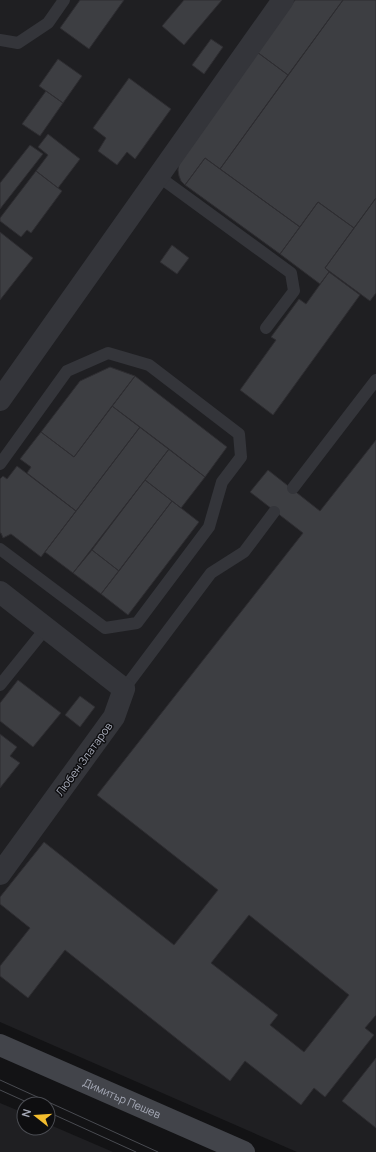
<svg xmlns="http://www.w3.org/2000/svg" width="376" height="1152" viewBox="0 0 376 1152" font-family="Manrope,sans-serif">
<style>
.built{fill:#1f1f22}
.building{fill:#3d3e42;stroke:#2e2d31;fill-rule:evenodd}
.lines{fill:none;stroke-linecap:round;stroke-linejoin:round}
.lane{stroke:#34353a;stroke-width:12}
.street{stroke:#34353a;stroke-width:22}
.secondary{stroke:#42444a;stroke-width:22}
.tram{stroke:#494b51;stroke-width:1}
.labels{text-anchor:middle;stroke-width:3;stroke-linejoin:round;paint-order:stroke}
.street-label{font-size:11px;fill:#a5a9b6;stroke:#0e0e10}
</style>
<rect width="100%" height="100%" fill="#131315"/>
<path class="built" d="M0,0H376V1152H297L0,1022Z
M0,1103L24,1113V1128H48V1124L113,1152H0Z"/>
<path class="building" d="M80,0H124L89,49L60,28Z
M184,0H222L184,45L162,26Z
M295,0H343L288,75L257,52Z
M343,0H376V198L354,228L318,202L300,227L220,169Z
M211,39L223,47L204,74L192,65Z
M257,52L288,75L220,169L205,158L185,185L181,181L179,176L178,170L179,164Z
M58,59L82,76L63,103L39,86Z
M129,78L171,109L135,159L127,152L117,165L98,151L106,138L93,128Z
M46,91L63,103L40,136L22,124Z
M48,134L80,159L58,188L36,171L48,155L38,147Z
M30,145L43,154L0,209V183Z
M205,158L300,227L280,254L185,185Z
M36,171L62,191L31,233L27,230L21,237L0,221V218Z
M376,198V293L370,301L325,268Z
M318,202L354,228L325,268L329,272L320,284L280,254Z
M0,232L33,258L0,300Z
M172,245L189,258L177,274L160,262Z
M329,272L360,295L273,415L240,390L276,340L271,337L299,299L306,304Z
M110,367L135,376L74,457L41,432L80,381Z
M135,376L227,447L205,477L112,406Z
M112,406L140,427L76,511L27,473L31,467L20,459L41,432L74,457Z
M140,427L169,449L73,573L45,552Z
M376,440V1015L365,1028L374,1035L325,1097L314,1088L301,1105L245,1061L230,1081L65,950L28,998L0,976V966L30,928L0,904V897L44,842L174,945L218,890L97,795L303,533L250,492L268,470L320,511ZM249,915L349,995L304,1052L270,1025L278,1015L211,963Z
M169,449L205,477L181,508L145,480Z
M17,466L76,511L41,557L11,534L3,538L1,533H0V479L3,476L7,479Z
M145,480L172,501L119,571L92,550Z
M172,501L199,522L128,615L101,594Z
M92,550L119,571L101,594L73,573Z
M18,680L61,713L33,747L0,721V703Z
M80,696L95,707L80,727L65,715Z
M0,734L17,747L10,756L20,763L0,788Z
M376,1058V1128L342,1101Z"/>
<g class="lines">
<path class="lane" d="M0,40L18,43L48,23L64,0
M158,176L291,273L294,291L266,328
M0,464L67,371L108,353L149,365L239,434L241,457L222,482L209,527L137,623L105,628L0,549
M293,488L376,380
M0,685L46,628
M124,689L211,573L244,552L274,512"/>
<path class="street" d="M0,400L283,0
M0,592L124,689L114,717L0,874"/>
<path class="secondary" id="s1" d="M0,1045L244,1152"/>
<path class="tram" d="M0,1080L158,1152
M0,1090L31,1104
M48,1112L136,1152"/>
</g>
<g class="labels">
<g class="street-label">
<text transform="translate(84 759) rotate(-54)" y="4">Любен Златаров</text>
<text dy="4" stroke="none"><textPath href="#s1" startOffset="133">Димитър Пешев</textPath></text>
</g>
</g>
<g transform="translate(36 1116) rotate(287)"><circle r="19" fill="#0e0e10" stroke="#4a4c52"/>
<path d="M0-3L7 15L0 10L-7 15Z" fill="#f3bd2e"/>
<text y="-6" font-size="11" font-weight="bold" text-anchor="middle" fill="#a5a9b6">N</text>
</g>
</svg>
